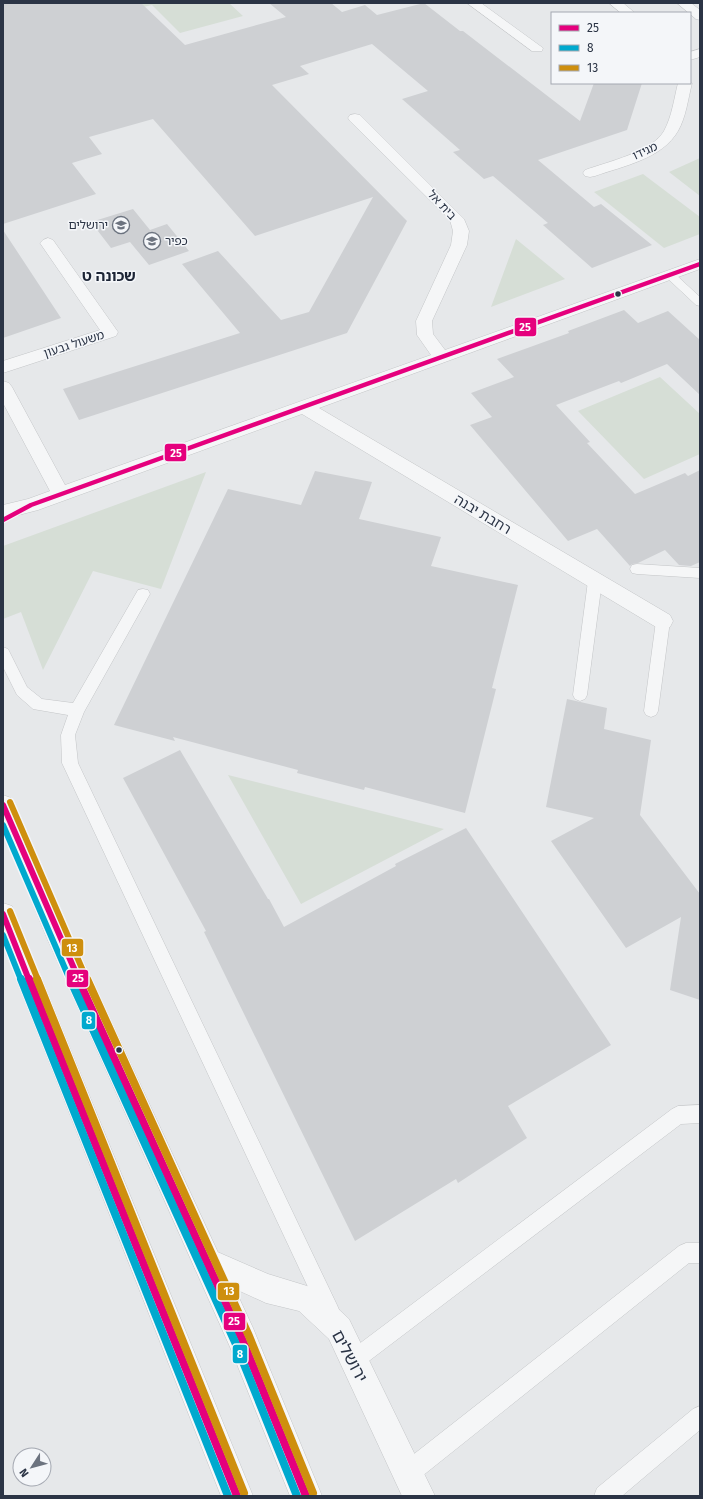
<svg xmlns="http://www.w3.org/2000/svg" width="703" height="1499" viewBox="0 0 703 1499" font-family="'Fira Sans','Noto Sans Hebrew',sans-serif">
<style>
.green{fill:#d6ded6}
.building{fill:#ced0d3}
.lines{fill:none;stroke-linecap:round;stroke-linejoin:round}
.lane-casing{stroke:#c4c6c8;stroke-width:1}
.street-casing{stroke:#c4c6c8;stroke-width:1}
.secondary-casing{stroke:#c4c6c8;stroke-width:1}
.lane{fill:#f5f6f7;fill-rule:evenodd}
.street{fill:#f5f6f7;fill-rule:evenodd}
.secondary{fill:#f8f8f8;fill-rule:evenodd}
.bus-1-far2-casing{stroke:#f4f6f9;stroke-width:7}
.bus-1-far1-casing{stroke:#f4f6f9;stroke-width:9}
.bus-1-casing{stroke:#f4f6f9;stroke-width:10}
.bus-2-far1-casing{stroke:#f4f6f9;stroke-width:9}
.bus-2-casing{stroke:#f4f6f9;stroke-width:10}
.bus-3-far1-casing{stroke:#f4f6f9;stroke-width:9}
.bus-3-casing{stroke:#f4f6f9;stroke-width:10}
.bus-1-far2{stroke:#e5007d;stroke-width:4.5}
.bus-1-far1{stroke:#e5007d;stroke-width:6}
.bus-1{stroke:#e5007d;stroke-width:8}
.bus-2-far1{stroke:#00a9ce;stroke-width:6}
.bus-2{stroke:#00a9ce;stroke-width:8}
.bus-3-far1{stroke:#ce8f0e;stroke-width:6}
.bus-3{stroke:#ce8f0e;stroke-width:8}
.bus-dot{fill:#2b3445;stroke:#f4f6f9;stroke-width:1.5}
.labels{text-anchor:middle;stroke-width:3;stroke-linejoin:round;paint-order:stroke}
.far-street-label{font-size:12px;fill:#2b3445;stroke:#f4f6f9}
.far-poi-label{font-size:12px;fill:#2b3445;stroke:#f4f6f9;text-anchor:end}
.street-label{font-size:14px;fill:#2b3445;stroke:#f4f6f9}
.far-district-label{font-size:15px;font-weight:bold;fill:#1d2536;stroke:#f4f6f9}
.near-street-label{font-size:17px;fill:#2b3445;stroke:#f4f6f9}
.line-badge{stroke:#f4f6f9;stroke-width:1.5}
.badge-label{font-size:11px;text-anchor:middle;font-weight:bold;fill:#fff}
</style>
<rect width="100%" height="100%" fill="#e6e8ea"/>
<path class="green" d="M130,3H229L243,16L180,33L152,5L135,9Z
M700,158V196L669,172Z
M643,174L700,217V234L664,248L594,192Z
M516,239L565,279L491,307Z
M660,377L700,414V454L644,479L578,411Z
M206,472L161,589L93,571L43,670L21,612L3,619V546Z
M228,775L444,829L301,904Z"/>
<path class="building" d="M3,3H141L185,45L286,17L269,3H331L342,12L365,5L377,15L424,3L460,31H463L580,121L594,83H642L627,130L538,160L594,207L601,204L652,245L592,268L543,225L548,223L493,176L484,179L453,152L460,150L402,99L428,91L372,44L300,66L309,74L272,85L407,221L347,333L79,420L63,389L240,333L182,264L218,251L281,320L309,312L373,197L255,236L153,119L89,137L102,154L72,163L96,194L3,224Z
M133,209L150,230L167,224L189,251L149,265L130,242L111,248L91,222Z
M3,230L61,318L3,338Z
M624,310L638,323L668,311L700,340V395L667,364L621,383L619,381L556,405L590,442L587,443L635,494L685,473L688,476L700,470V562L691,566L679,565L665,550L638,563L632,564L630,566L597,529L568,541L470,425L492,417L471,393L514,377L497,359L569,333L568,331Z
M315,471L372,482L359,519L441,537L431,566L518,585L492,688L496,689L465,813L365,787L364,790L297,773L298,770L173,737L175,741L114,725L228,489L301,505Z
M567,699L607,708L604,729L651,740L640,815L700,894V1000L670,990L681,917L626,948L551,841L594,818L546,807Z
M180,750L268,899H269L284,927L396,866L395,864L466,828L611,1045L508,1106L527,1138L458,1183L456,1179L355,1241L204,932L206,931L123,778Z"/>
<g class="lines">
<g class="lane-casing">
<path id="lane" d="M670,272L674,273L700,297V306L696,305L666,277L665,275L666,273Z
M637,564L700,568V578L637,574L632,573L630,569L632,565Z
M595,576L600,577L602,581L587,695L585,699L580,701L575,699L573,695L588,581L590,577Z
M143,589L148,590L150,594L84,712L75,735L78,763L337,1305L340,1312L337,1319L330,1322L323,1319L62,763L61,735L68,715L33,709L17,695L3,667V647L8,649L27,687L42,699L73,703L138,590Z
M663,615L668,617L670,621L658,711L656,715L651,717L646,715L644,711L656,621L658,617Z
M700,1105V1123L681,1124L361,1367L354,1370L347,1367L344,1360L347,1353L672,1109L678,1106Z
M686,1243H700V1263H689L416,1481L408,1484L400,1481L397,1473L400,1465L679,1246Z
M700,1406V1430L622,1496H594L597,1488L693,1409Z"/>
</g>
<g class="street-casing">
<path id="street" d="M467,3H481L543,48L542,51H532Z
M609,3H623L635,13H621Z
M677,3H691L700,10V20L696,19Z
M700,49V57L690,60V52Z
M690,81L692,83C688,99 686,117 678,131C662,159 623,166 595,176L590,177L585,176L583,173L585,170C607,162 652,152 664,131C672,116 674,99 678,83H690Z
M355,114L360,115L464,219L469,231L467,245L432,321L433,334L445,350L700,259V269L319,408L670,615L673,621L670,627L663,629L656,627L302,414L38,510L3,519V505L28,499L50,491L3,403V381L9,383L12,387L65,485L431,355L417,335L416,321L451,245L453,231L450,220L350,121L348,118L350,115Z
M48,238L53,240L118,332L116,336L3,373V361L100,330L40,243L43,240Z
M206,1247L268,1274L317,1289L349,1319L435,1496H402L329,1339L299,1311L266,1303L196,1271L192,1261L196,1251Z"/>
</g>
<g class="secondary-casing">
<path id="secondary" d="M3,795L11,798L65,922L253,1328L322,1496H290L230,1347L47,938L3,832Z
M3,903L12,906L15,914L253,1496H221L3,945Z"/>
</g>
<use href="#lane" class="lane"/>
<use href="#street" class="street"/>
<use href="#secondary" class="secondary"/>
<g class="bus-1-far2-casing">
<path id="bus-1-far2" d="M3,520L31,505L700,264"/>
</g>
<g class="bus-1-far1-casing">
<path id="bus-1-far1" d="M3,805L79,980
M3,914L29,980"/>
</g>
<g class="bus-1-casing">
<path id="bus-1" d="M29,979L237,1496
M78,979L242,1339L306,1496"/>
</g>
<g class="bus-2-far1-casing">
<path id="bus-2-far1" d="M3,825L70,980
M3,935L21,980"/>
</g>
<g class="bus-2-casing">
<path id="bus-2" d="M21,979L228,1496
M70,979L235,1342L297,1496"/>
</g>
<g class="bus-3-far1-casing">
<path id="bus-3-far1" d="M10,802L87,980
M10,911L38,980"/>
</g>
<g class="bus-3-casing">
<path id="bus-3" d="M37,979L244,1493
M87,979L249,1336L313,1493"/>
</g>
<use href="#bus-1-far2" class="bus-1-far2"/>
<use href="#bus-1-far1" class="bus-1-far1"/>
<use href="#bus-1" class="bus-1"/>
<use href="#bus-2-far1" class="bus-2-far1"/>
<use href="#bus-2" class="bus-2"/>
<use href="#bus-3-far1" class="bus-3-far1"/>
<use href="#bus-3" class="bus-3"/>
</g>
<defs>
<g id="school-ring" transform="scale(0.9)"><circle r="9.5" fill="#f4f6f9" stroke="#6c737f" stroke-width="1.5"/><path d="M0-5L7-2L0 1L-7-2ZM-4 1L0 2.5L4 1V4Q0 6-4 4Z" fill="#6c737f"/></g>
</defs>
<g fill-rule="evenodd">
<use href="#school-ring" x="121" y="225"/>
<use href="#school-ring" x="152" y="241"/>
</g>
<g class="bus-dot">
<circle cx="618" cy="294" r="3.5"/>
<circle cx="119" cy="1050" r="3.5"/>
</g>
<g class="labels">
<g class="far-street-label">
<text transform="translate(645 151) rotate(-25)" y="4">מגידו</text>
<text transform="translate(442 205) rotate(47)" y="4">בית אל</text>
<text transform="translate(74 344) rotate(-18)" y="4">משעול גבעון</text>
</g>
<g class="far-poi-label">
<text x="108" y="229">ירושלים</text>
<text x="165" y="245" text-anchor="start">כפיר</text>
</g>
<g class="street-label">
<text transform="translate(483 514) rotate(31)" y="5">רחבת יבנה</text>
</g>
<g class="far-district-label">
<text x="109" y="281">שכונה ט</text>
</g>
<g class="near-street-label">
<text transform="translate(350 1356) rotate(62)" y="6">ירושלים</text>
</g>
</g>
<g class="line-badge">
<rect x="514" y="317" width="23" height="20" rx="4" fill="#e5007d"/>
<rect x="164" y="443" width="23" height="19" rx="4" fill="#e5007d"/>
<rect x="61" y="938" width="23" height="19" rx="4" fill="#ce8f0e"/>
<rect x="66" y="969" width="23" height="19" rx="4" fill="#e5007d"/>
<rect x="81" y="1011" width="15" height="19" rx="4" fill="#00a9ce"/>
<rect x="217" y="1282" width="23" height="19" rx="4" fill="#ce8f0e"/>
<rect x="223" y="1312" width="23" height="19" rx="4" fill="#e5007d"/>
<rect x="232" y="1344" width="16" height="20" rx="4" fill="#00a9ce"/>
</g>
<g class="badge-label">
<text x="525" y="331">25</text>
<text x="176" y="457">25</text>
<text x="72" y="952">13</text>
<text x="78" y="982">25</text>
<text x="89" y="1024">8</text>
<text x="229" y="1295">13</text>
<text x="234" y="1325">25</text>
<text x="240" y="1358">8</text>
</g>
<rect width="703" height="1499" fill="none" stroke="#2b3445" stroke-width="8"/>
<rect x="551" y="12" width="140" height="72" fill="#f4f6f9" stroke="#a4a8b1"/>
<rect x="559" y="25" width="20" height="6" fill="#e5007d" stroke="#a4a8b1"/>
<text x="587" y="32" font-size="12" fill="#2b3445">25</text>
<rect x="559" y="45" width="20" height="6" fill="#00a9ce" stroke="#a4a8b1"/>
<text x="587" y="52" font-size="12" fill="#2b3445">8</text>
<rect x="559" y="65" width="20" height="6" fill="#ce8f0e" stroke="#a4a8b1"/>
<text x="587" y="72" font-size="12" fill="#2b3445">13</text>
<g transform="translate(32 1467) rotate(234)"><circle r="19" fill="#f4f6f9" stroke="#a4a8b1"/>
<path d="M0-3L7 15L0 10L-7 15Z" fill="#6c737f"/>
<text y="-6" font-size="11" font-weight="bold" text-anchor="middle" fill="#2b3445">N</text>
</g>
</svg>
